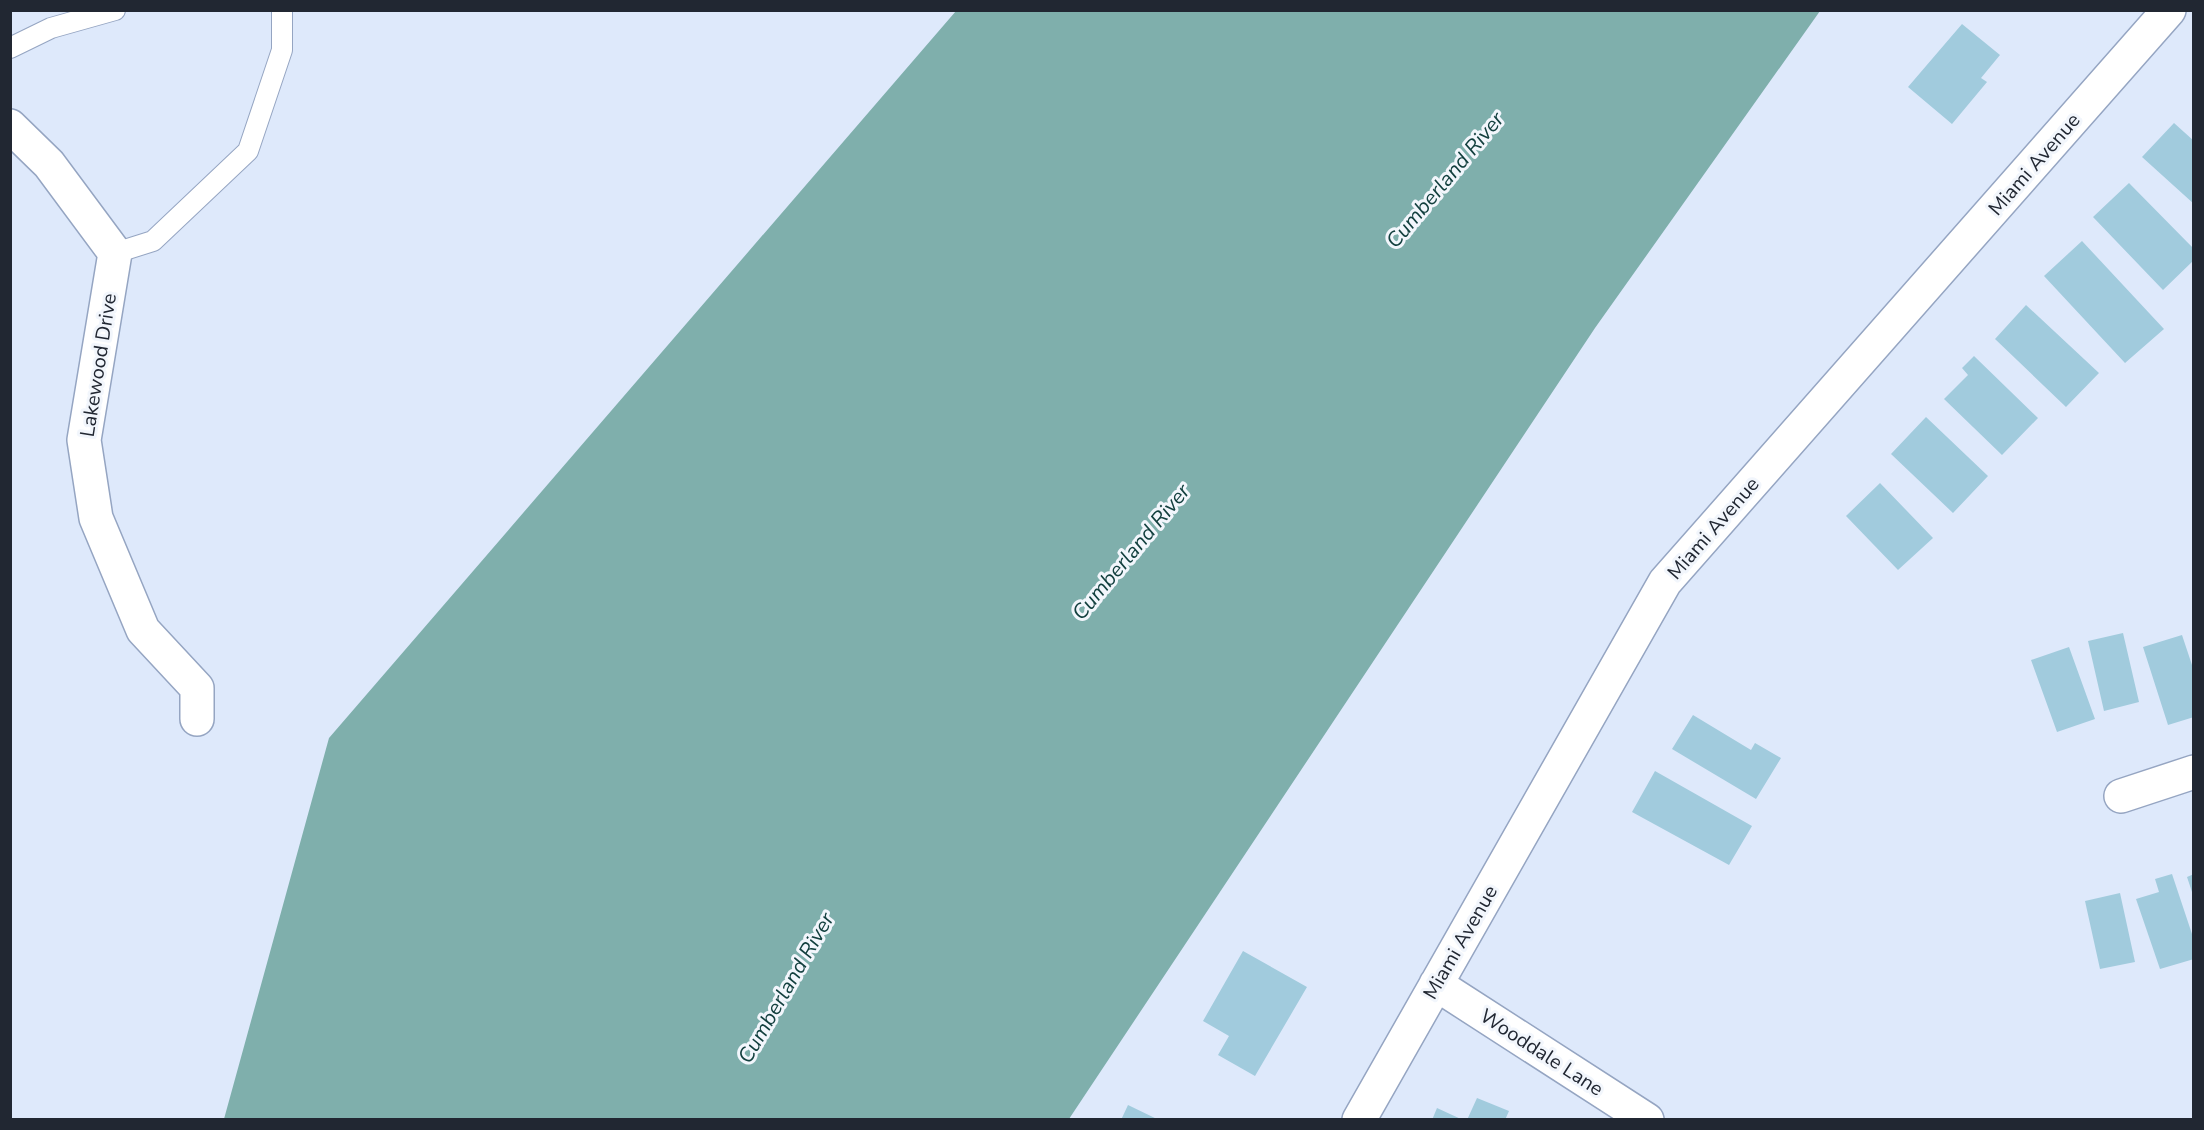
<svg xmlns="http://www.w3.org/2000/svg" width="2204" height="1130" viewBox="0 0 2204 1130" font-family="'Nunito Sans',sans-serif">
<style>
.water{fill:#7fafac}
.building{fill:#a1cbdd}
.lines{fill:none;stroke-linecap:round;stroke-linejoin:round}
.lane-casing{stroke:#95a5c2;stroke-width:22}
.street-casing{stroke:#95a5c2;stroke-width:36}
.lane{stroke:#fff;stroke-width:20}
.street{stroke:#fff;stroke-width:33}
.labels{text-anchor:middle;stroke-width:6;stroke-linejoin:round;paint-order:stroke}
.street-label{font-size:20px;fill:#212732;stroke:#f2f6fc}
.water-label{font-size:21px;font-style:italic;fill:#13403f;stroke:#f2f6fc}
</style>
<rect width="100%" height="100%" fill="#dee9fb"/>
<path class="water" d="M956,11H1820L1595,328L1069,1119H224L329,738Z"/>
<path class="building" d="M1962,24L2000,55L1981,78L1987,82L1952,124L1908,87Z
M2174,123L2194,141V204L2142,157Z
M2129,183L2194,249V260L2163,290L2093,217Z
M2082,241L2164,329L2125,363L2044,276Z
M2026,305L2099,373L2066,407L1995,339Z
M1974,356L2038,418L2002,455L1944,399L1968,375L1962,368Z
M1926,417L1988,476L1953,513L1891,454Z
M1880,483L1933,538L1898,570L1846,516Z
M2123,633L2139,702L2104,711L2088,641Z
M2182,635L2194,671V717L2168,725L2143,647Z
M2069,647L2095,719L2057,732L2031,660Z
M1693,715L1751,750L1755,743L1781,758L1756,799L1672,749Z
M1655,771L1752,826L1729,865L1632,812Z
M2172,874L2194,940V959L2160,969L2136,899L2159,892L2155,879Z
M2194,874V895H2193L2187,877Z
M2120,893L2135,962L2100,969L2085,901Z
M1243,951L1307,987L1255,1076L1218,1055L1229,1036L1203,1021Z
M1477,1098L1509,1111L1505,1120H1467Z
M1128,1105L1159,1120H1121Z
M1437,1108L1463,1120H1432Z"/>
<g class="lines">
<g class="lane-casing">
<path id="lane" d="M10,48L51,28L115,10
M115,253L153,241L248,151L282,50V10"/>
</g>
<g class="street-casing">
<path id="street" d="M10,126L49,164L115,253L84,440L96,518L143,630L197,688V719
M2121,796L2194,772
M1436,984L1647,1120
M1359,1120L1665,582L2169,10"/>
</g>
<use href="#lane" class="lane"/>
<use href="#street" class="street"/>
</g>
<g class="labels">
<g class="street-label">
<text transform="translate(2034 164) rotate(-49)" y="7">Miami Avenue</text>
<text transform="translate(98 365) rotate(-81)" y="7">Lakewood Drive</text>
<text transform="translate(1713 528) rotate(-49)" y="7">Miami Avenue</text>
<text transform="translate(1460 942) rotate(-60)" y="7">Miami Avenue</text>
<text transform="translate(1542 1052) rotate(33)" y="7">Wooddale Lane</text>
</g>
<g class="water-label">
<text transform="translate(1445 180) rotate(-50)" y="7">Cumberland River</text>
<text transform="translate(1131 552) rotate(-50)" y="7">Cumberland River</text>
<text transform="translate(786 988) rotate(-60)" y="7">Cumberland River</text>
</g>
</g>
<rect width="2204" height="1130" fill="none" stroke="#212732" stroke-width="24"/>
</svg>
